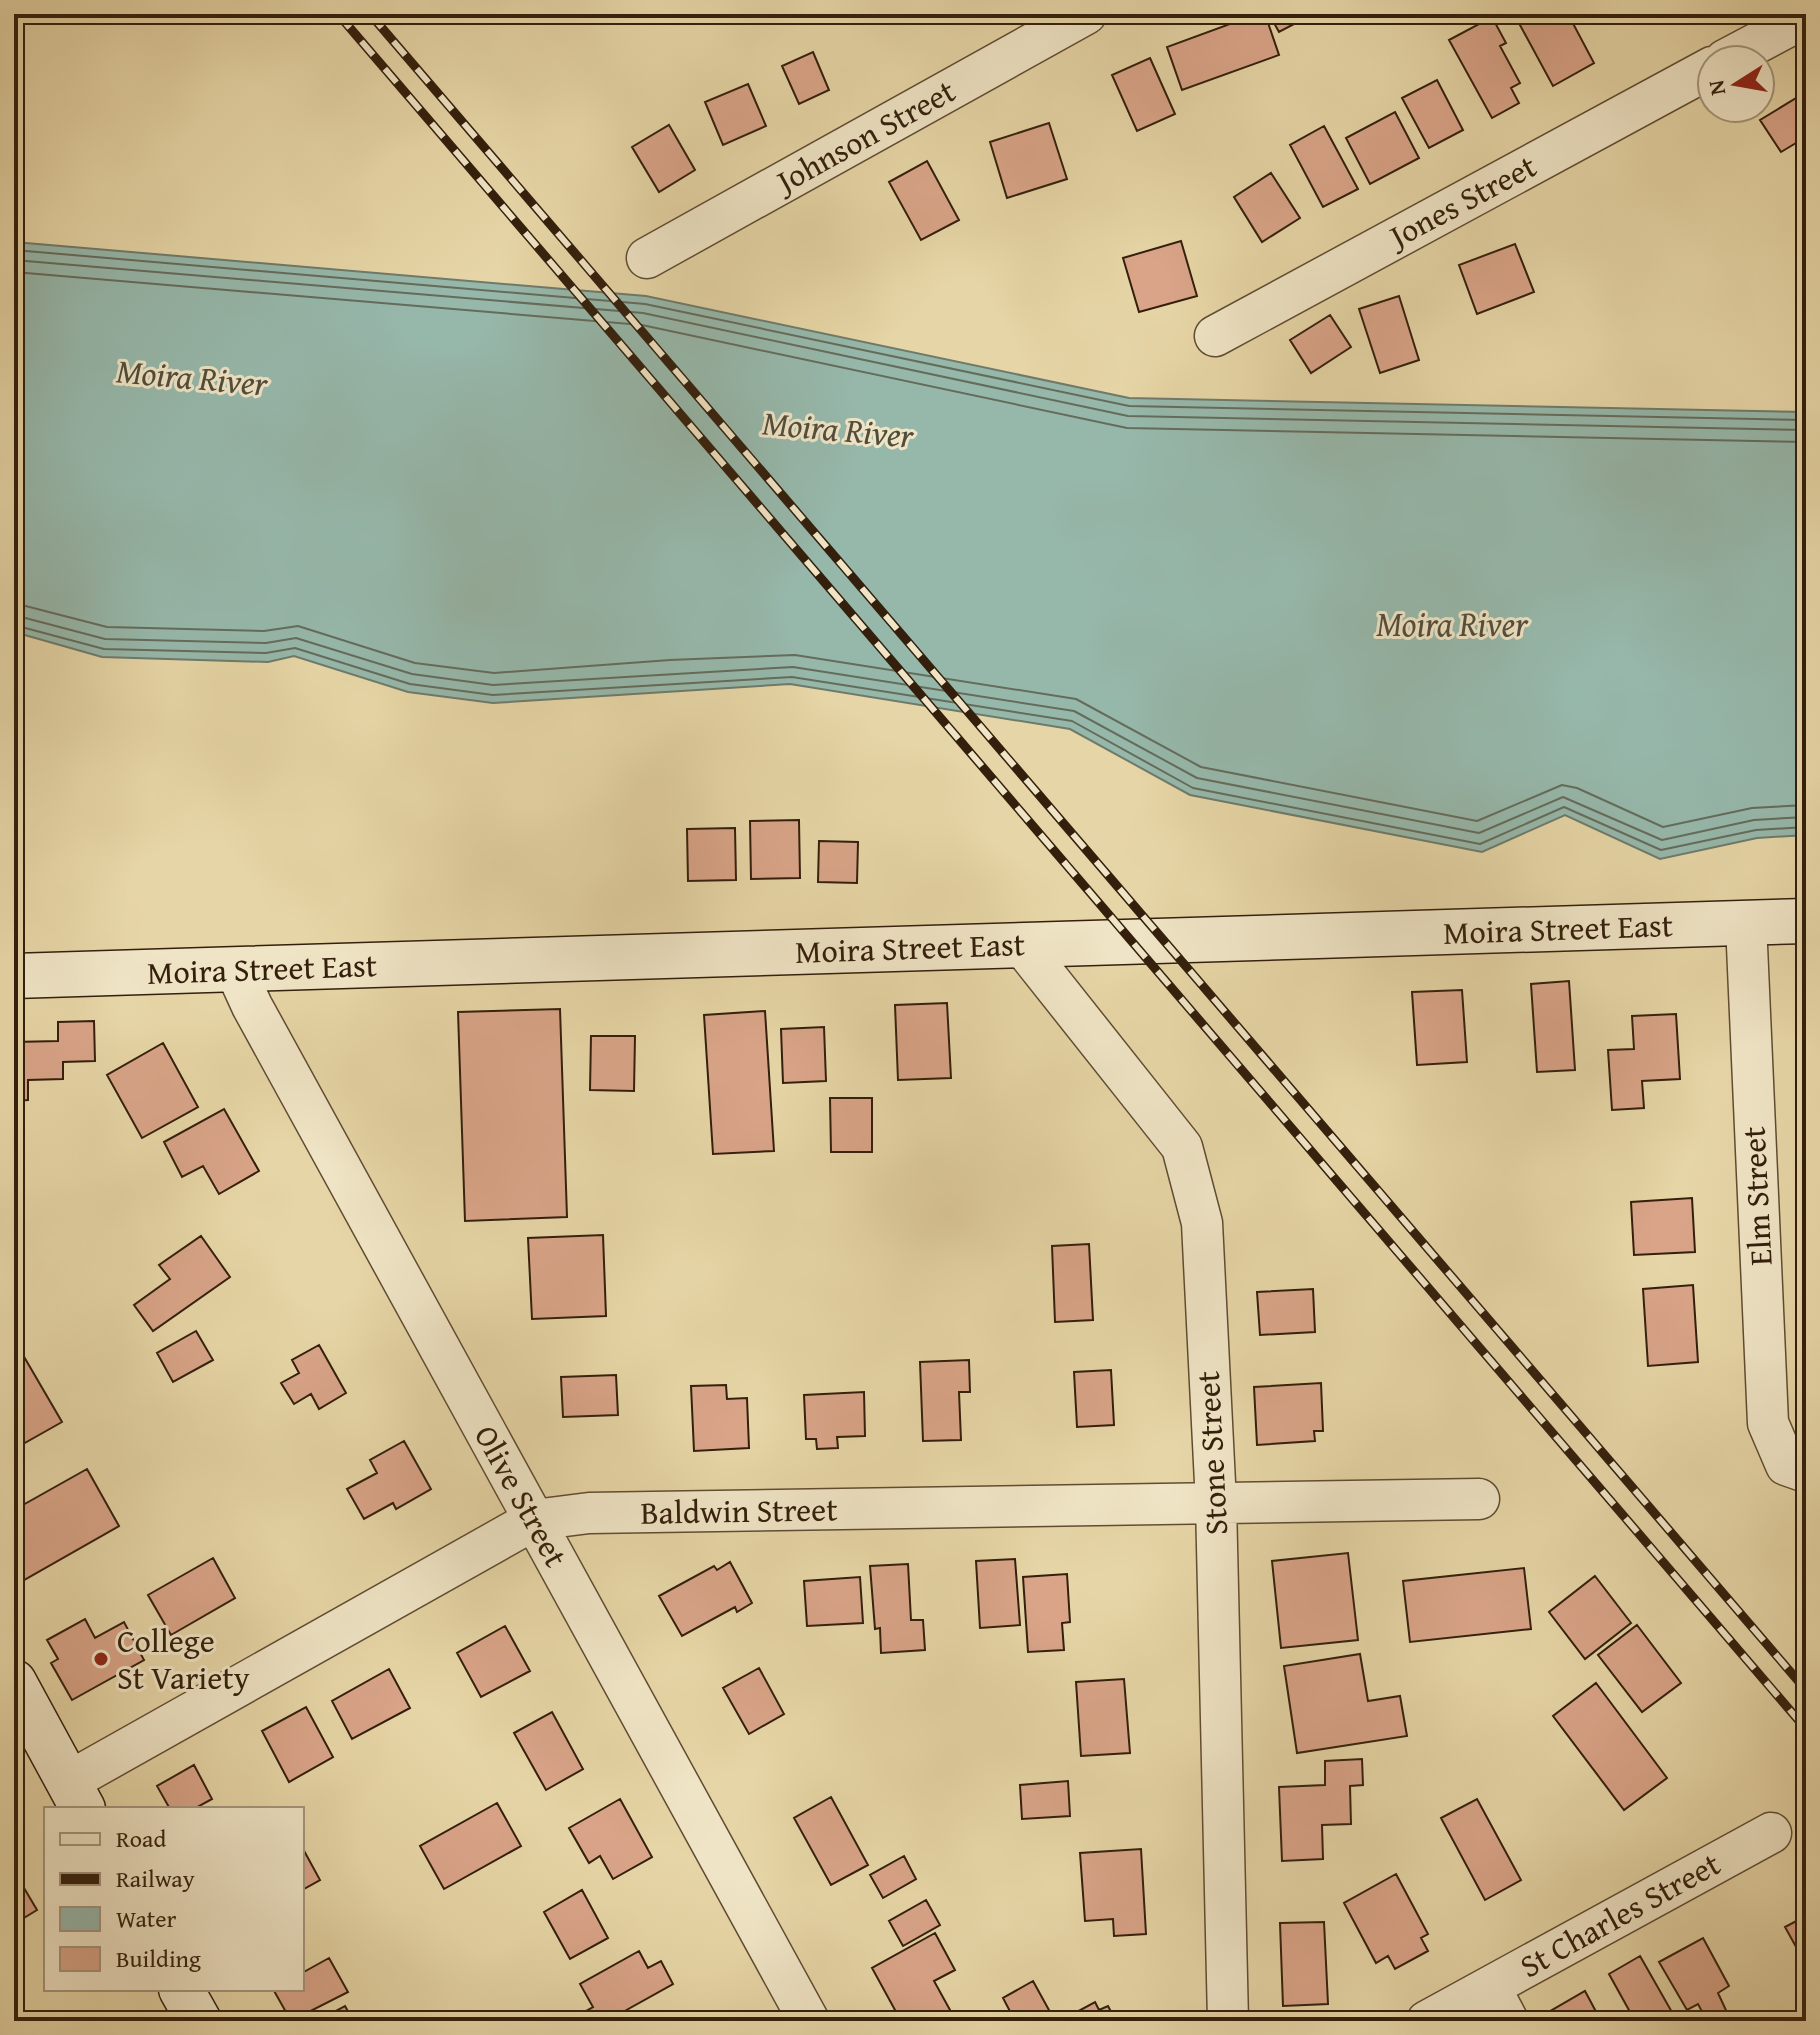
<svg xmlns="http://www.w3.org/2000/svg" width="1820" height="2035" viewBox="0 0 1820 2035" font-family="'Gentium Book Plus',serif">
<style>
.water{fill:#96b8ab;stroke:#6e7b6b;stroke-width:2}
.lines{fill:none;stroke-linecap:round;stroke-linejoin:round}
.shore{stroke:#646c5c;stroke-width:2}
.building{fill:#d9a488;stroke:#331f0c;stroke-width:2}
.street-casing{stroke:#604c32;stroke-width:43}
.secondary-casing{stroke:#331f0c;stroke-width:47}
.street{stroke:#efe4c5;stroke-width:40}
.secondary{stroke:#efe4c5;stroke-width:44}
.rail-casing{stroke:#331f0c;stroke-width:9}
.rail{stroke:#efe4c5;stroke-width:6;stroke-dasharray:18;stroke-linecap:butt}
.poi-dot{fill:#8f2418;stroke:#efe4c5;stroke-width:3}
.labels{text-anchor:middle;stroke-width:6;stroke-linejoin:round;paint-order:stroke}
.street-label{font-size:32px;fill:#331f0c;stroke:#efe4c5}
.poi-label{font-size:32px;fill:#331f0c;stroke:#efe4c5;text-anchor:start}
.water-label{font-size:34px;font-style:italic;fill:#514d3c;stroke:#efe4c5}
</style>
<rect width="100%" height="100%" fill="#e6d5a6"/>
<filter id="stains"><feTurbulence type="fractalNoise" baseFrequency=".0025" numOctaves="4"/><feColorMatrix values="0 0 0 0 .2 0 0 0 0 .09 0 0 0 0 .02 0 0 0 .5 -.17"/></filter>
<radialGradient id="worn" r=".72"><stop offset=".6" stop-color="#630" stop-opacity="0"/><stop offset="1" stop-color="#630" stop-opacity=".3"/></radialGradient>
<path class="water" d="M14,242L646,296L1129,398L1806,412V835L1757,838L1660,859L1565,815L1482,852L1190,795L1070,729L790,684L493,703L408,692L294,656L268,662L102,657L14,632Z"/>
<g class="lines">
<path class="shore" d="M14,250L645,304L1129,406L1806,420
M14,260L643,313L1128,416L1806,430
M14,272L642,325L1127,428L1806,442
M14,603L107,627L264,631L298,626L415,663L494,673L670,660L795,655L1076,699L1201,767L1477,821L1562,785L1577,788L1663,827L1752,808L1806,805
M14,615L105,639L266,643L296,638L412,674L493,685L793,667L1074,711L1197,778L1479,833L1563,797L1662,840L1754,820L1806,817
M14,625L104,649L266,653L295,648L410,684L493,695L792,677L1072,721L1193,788L1480,844L1564,807L1661,850L1756,830L1806,827"/>
</g>
<path class="building" d="M1257,14H1265L1279,55L1182,90L1167,47Z
M1269,14H1313L1279,32Z
M1514,14H1568L1594,63L1553,86Z
M1492,17L1506,43L1500,46L1520,83L1511,88L1519,103L1492,118L1449,40Z
M813,52L829,90L799,104L782,66Z
M1150,58L1175,114L1137,131L1112,75Z
M1437,80L1463,130L1429,148L1402,98Z
M748,84L766,126L723,145L705,102Z
M1806,92V137L1781,152L1760,120Z
M1395,112L1419,158L1370,184L1346,138Z
M1049,123L1067,179L1007,198L990,142Z
M669,125L695,170L659,192L632,147Z
M1324,126L1358,189L1323,207L1290,145Z
M927,161L959,220L921,240L889,182Z
M1271,173L1300,218L1262,242L1234,197Z
M1181,241L1197,296L1139,312L1123,258Z
M1515,244L1534,292L1477,314L1459,265Z
M1399,296L1419,360L1380,373L1359,309Z
M1330,315L1351,347L1311,373L1290,340Z
M799,820L800,878L751,879L750,821Z
M735,828L736,880L688,881L687,829Z
M819,841L858,842L857,883L818,882Z
M1569,981L1575,1070L1537,1072L1531,984Z
M1462,990L1467,1062L1417,1065L1412,992Z
M947,1003L951,1078L898,1080L895,1005Z
M560,1009L567,1217L465,1221L458,1012Z
M765,1011L774,1151L713,1154L704,1015Z
M1676,1014L1680,1079L1642,1081L1644,1108L1612,1110L1608,1050L1634,1049L1632,1016Z
M94,1021L95,1061L63,1062V1079L28,1080V1100L14,1101V1042L58,1041V1022Z
M824,1027L826,1081L783,1083L781,1029Z
M591,1036H635L634,1091L590,1090Z
M163,1043L198,1107L142,1138L107,1075Z
M830,1098H872V1152H831Z
M224,1109L259,1171L219,1194L203,1166L182,1177L164,1142Z
M1692,1198L1695,1252L1634,1255L1631,1202Z
M603,1235L606,1316L532,1319L528,1238Z
M201,1236L230,1277L153,1331L134,1305L170,1279L159,1265Z
M1089,1244L1093,1320L1055,1322L1052,1246Z
M1693,1285L1698,1362L1648,1366L1643,1289Z
M1313,1289L1315,1332L1260,1335L1257,1292Z
M196,1331L213,1360L173,1382L157,1353Z
M319,1345L346,1393L319,1409L311,1394L294,1404L281,1383L299,1373L292,1360Z
M23,1355L62,1422L14,1449V1360Z
M969,1360L970,1392H959L961,1440L923,1441L920,1362Z
M1111,1370L1114,1425L1077,1427L1074,1372Z
M616,1375L618,1415L563,1417L561,1377Z
M1321,1383L1323,1431H1314L1315,1441L1257,1445L1254,1387Z
M726,1385L727,1399L747,1398L749,1448L694,1451L691,1386Z
M864,1392L865,1436L837,1437L838,1448L817,1449L816,1439H806L804,1395Z
M404,1441L431,1489L396,1509L393,1503L364,1519L347,1489L377,1473L370,1460Z
M87,1469L119,1526L17,1584L14,1578V1510Z
M1348,1553L1358,1640L1281,1648L1272,1561Z
M213,1558L235,1598L171,1635L148,1595Z
M1015,1559L1020,1625L980,1628L976,1561Z
M730,1562L752,1603L737,1612L735,1607L682,1636L659,1596L714,1566L717,1570Z
M908,1564L911,1620H923L925,1650L881,1653L880,1628L875,1629L870,1566Z
M1524,1568L1531,1629L1410,1642L1403,1581Z
M1067,1574L1070,1622L1062,1623L1064,1650L1028,1652L1023,1577Z
M1595,1576L1631,1623L1585,1659L1549,1612Z
M860,1577L863,1623L807,1626L804,1581Z
M85,1619L95,1638L124,1622L144,1660L72,1700L51,1663L58,1659L47,1640Z
M85,1619L95,1638L124,1622L144,1660L72,1700L51,1663L58,1659L47,1640Z
M1637,1625L1681,1683L1642,1712L1598,1655Z
M505,1626L530,1671L481,1697L457,1653Z
M1360,1654L1368,1701L1400,1696L1407,1736L1297,1753L1284,1666Z
M759,1668L784,1714L749,1734L723,1688Z
M389,1669L410,1708L352,1739L332,1701Z
M1124,1679L1130,1753L1081,1756L1076,1682Z
M1596,1683L1667,1778L1624,1810L1553,1716Z
M306,1707L333,1757L289,1782L262,1731Z
M552,1712L583,1769L546,1790L514,1733Z
M1362,1759L1363,1785L1350,1786L1351,1824L1322,1825L1323,1859L1282,1861L1279,1787L1325,1785V1761Z
M194,1765L212,1799L199,1806L201,1809H170L157,1786Z
M1068,1781L1070,1816L1022,1819L1020,1785Z
M831,1797L868,1865L831,1885L794,1818Z
M620,1799L652,1857L613,1879L600,1856L589,1863L569,1828Z
M1477,1799L1521,1880L1485,1900L1441,1818Z
M497,1803L521,1846L444,1889L420,1846Z
M302,1847L320,1880L302,1890Z
M1141,1849L1146,1934L1114,1936L1113,1919L1085,1921L1080,1853Z
M904,1856L916,1879L883,1898L870,1875Z
M14,1871L37,1910L14,1924Z
M1396,1874L1428,1934L1421,1938L1428,1951L1395,1969L1388,1956L1376,1963L1344,1903Z
M582,1890L608,1938L570,1959L544,1912Z
M926,1900L940,1925L903,1946L889,1921Z
M1806,1916V1965L1785,1927Z
M1324,1922L1328,2004L1283,2006L1280,1923Z
M935,1933L955,1970L934,1981L955,2019L901,2021L872,1968Z
M1703,1938L1729,1986L1718,1993L1731,2021H1707L1698,2004L1687,2010L1659,1962Z
M639,1951L648,1968L661,1961L673,1984L614,2017L617,2021H568L593,2007L580,1984Z
M1640,1956L1677,2021H1635L1609,1974Z
M329,1958L348,1992L291,2021L273,1989H302V1973Z
M1033,1981L1055,2021H1015L1003,1998Z
M1585,1991L1601,2021H1551L1547,2013Z
M1095,2002L1099,2010L1108,2006L1116,2021H1060Z
M345,2006L350,2015L356,2012L361,2021H317Z
M540,2012L545,2021H523Z"/>
<g class="lines">
<g class="street-casing">
<path id="street" d="M1725,60L1806,17
M647,258L1086,14
M1215,336L1712,67
M1746,923L1768,1423L1786,1465L1806,1472
M1021,944L1182,1147L1202,1223L1216,1503L1228,2021
M236,971L252,1006L809,2021
M68,1782L534,1520L589,1513L1479,1499
M1490,1987L1508,2021
M1427,2021L1771,1833"/>
</g>
<g class="secondary-casing">
<path id="secondary" d="M14,976L1806,921
M14,1682L83,1809
M181,1989L199,2021"/>
</g>
<use href="#street" class="street"/>
<use href="#secondary" class="secondary"/>
<g class="rail-casing">
<path id="rail" d="M338,14L1806,1729
M370,14L1806,1690"/>
</g>
<use href="#rail" class="rail"/>
</g>
<circle class="poi-dot" cx="101" cy="1659" r="8"/>
<g class="labels">
<g class="street-label">
<text transform="translate(866 136) rotate(-29)" y="11">Johnson Street</text>
<text transform="translate(1463 201) rotate(-28)" y="11">Jones Street</text>
<text transform="translate(1558 929) rotate(-2)" y="11">Moira Street East</text>
<text transform="translate(910 948) rotate(-2)" y="11">Moira Street East</text>
<text transform="translate(262 969) rotate(-2)" y="11">Moira Street East</text>
<text transform="translate(1757 1196) rotate(-93)" y="11">Elm Street</text>
<text transform="translate(1212 1453) rotate(-93)" y="11">Stone Street</text>
<text transform="translate(521 1496) rotate(61)" y="11">Olive Street</text>
<text transform="translate(739 1511) rotate(-1)" y="11">Baldwin Street</text>
<text transform="translate(1620 1915) rotate(-29)" y="11">St Charles Street</text>
</g>
<g class="poi-label">
<text x="117" y="1652">College<tspan x="117" dy="37">St Variety</tspan></text>
</g>
<g class="water-label">
<text transform="translate(192 377) rotate(5)" y="12">Moira River</text>
<text transform="translate(838 429) rotate(5)" y="12">Moira River</text>
<text x="1452" y="636">Moira River</text>
</g>
</g>
<rect width="1820" height="2035" fill="none" stroke="#e6d5a6" stroke-width="48"/>
<rect x="16" y="16" width="1788" height="2003" fill="none" stroke="#331f0c" stroke-width="4"/>
<rect x="24" y="24" width="1772" height="1987" fill="none" stroke="#331f0c" stroke-width="2"/>
<rect x="44" y="1807" width="260" height="184" fill="#efe4c5" stroke="#a4957b" stroke-width="2"/>
<rect x="60" y="1833" width="40" height="12" fill="#efe4c5" stroke="#a4957b" stroke-width="2"/>
<text x="116" y="1847" font-size="24" fill="#331f0c">Road</text>
<rect x="60" y="1873" width="40" height="12" fill="#331f0c" stroke="#a4957b" stroke-width="2"/>
<text x="116" y="1887" font-size="24" fill="#331f0c">Railway</text>
<rect x="60" y="1907" width="40" height="24" fill="#96b8ab" stroke="#a4957b" stroke-width="2"/>
<text x="116" y="1927" font-size="24" fill="#331f0c">Water</text>
<rect x="60" y="1947" width="40" height="24" fill="#d9a488" stroke="#a4957b" stroke-width="2"/>
<text x="116" y="1967" font-size="24" fill="#331f0c">Building</text>
<g transform="translate(1736 84) rotate(259)"><circle r="38" fill="#efe4c5" stroke="#a4957b" stroke-width="2"/>
<path d="M0-6L14 30L0 20L-14 30Z" fill="#8f2418"/>
<text y="-12" font-size="22" font-weight="bold" text-anchor="middle" fill="#331f0c">N</text>
</g>
<rect width="100%" height="100%" filter="url(#stains)"/>
<rect width="100%" height="100%" fill="url(#worn)"/>
</svg>
